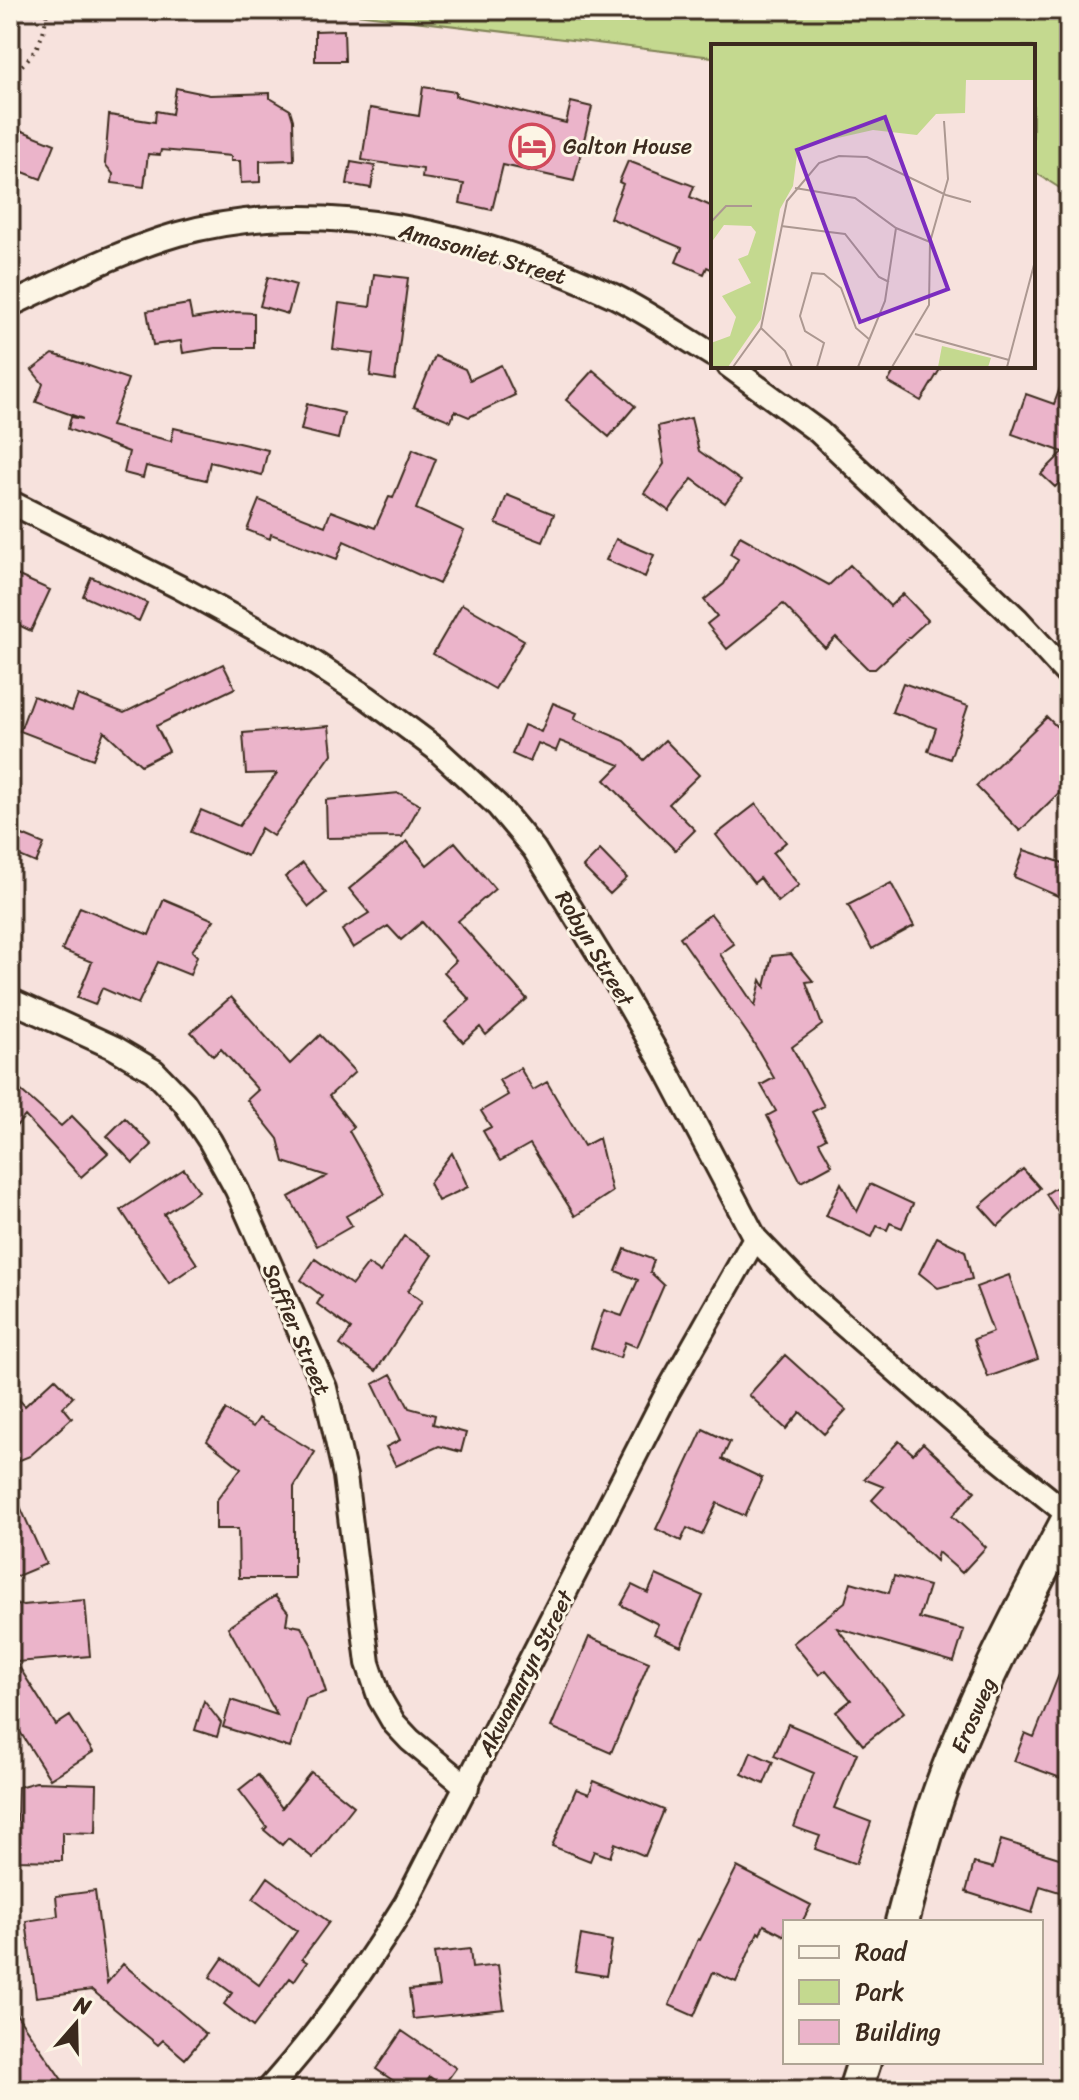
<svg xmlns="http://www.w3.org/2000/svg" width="1079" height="2100" viewBox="0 0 1079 2100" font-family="Sriracha,sans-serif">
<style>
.green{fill:#c4d98f;stroke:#808256;stroke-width:2}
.building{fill:#ebb4ca;stroke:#3b2a1e;stroke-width:2}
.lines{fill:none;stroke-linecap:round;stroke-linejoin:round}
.street-casing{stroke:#3b2a1e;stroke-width:28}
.secondary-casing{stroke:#3b2a1e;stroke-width:38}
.path{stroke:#3b2a1e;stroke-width:4;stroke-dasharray:2 6;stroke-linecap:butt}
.street{stroke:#fcf5e5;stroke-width:22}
.secondary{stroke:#fcf5e5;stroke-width:32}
.labels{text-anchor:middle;stroke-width:6;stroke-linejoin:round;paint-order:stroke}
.poi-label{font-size:22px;fill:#3b2a1e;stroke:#fcf5e5;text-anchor:start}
.street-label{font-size:22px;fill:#3b2a1e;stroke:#fcf5e5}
.inset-road{fill:none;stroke:#ac9891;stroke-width:2}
.view{fill:#7b2cbf;fill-opacity:0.15;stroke:#7b2cbf;stroke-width:4}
.inset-edge{fill:none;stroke:#3b2a1e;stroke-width:4}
</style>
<rect width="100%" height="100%" fill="#f7e2dd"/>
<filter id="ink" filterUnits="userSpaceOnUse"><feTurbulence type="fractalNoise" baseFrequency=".0125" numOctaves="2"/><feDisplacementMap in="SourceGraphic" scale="16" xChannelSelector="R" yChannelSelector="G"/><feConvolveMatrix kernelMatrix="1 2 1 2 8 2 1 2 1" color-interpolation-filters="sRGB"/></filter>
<g filter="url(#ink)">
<path class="green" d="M323,10H1069V194L1033,171V46H713V57Z"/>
<path class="building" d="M344,30L345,61H315V31Z
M423,87L456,92L455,96L566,123L571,102L592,107L574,181L503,165L492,210L460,203L464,184L422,178L423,169L362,160L370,108L419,116Z
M176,88L210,95L270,93V98L290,110L293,120L294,160L260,161V182L241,183L240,161H231V156L161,150L160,155L148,154L144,187L112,183L113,174L105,164L109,115L155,122L156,111L172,114Z
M10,126L55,144L41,179L10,167Z
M628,161L694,186L690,197L713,207V270L707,267L704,274L676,262L682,248L610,218L623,184L619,182Z
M351,162L375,166L371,188L347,184Z
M374,274L408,278L395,380L370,376L373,354L333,349L339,303L370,307Z
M268,277L296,285L288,314L260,306Z
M189,304L192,319L235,312L254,313V348H215L183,353L181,341L153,345L147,311Z
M53,354L128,379L111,426L171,441L174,428L268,450L262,475L210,462L206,480L146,466L143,478L124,473L129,452L68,429L71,417L83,419L36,402L43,384L32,370Z
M435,356L465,369L470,380L501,365L515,395L469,417L455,411L451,421L414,406Z
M897,366H942L921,401L888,382Z
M1067,369L1069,370V473L1055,487L1041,474L1063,452L1012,434L1026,394L1054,404Z
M593,370L635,406L609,437L566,400Z
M307,404L344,413L338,439L301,430Z
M691,418L699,451L741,481L725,503L692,479L669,511L644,493L664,464L658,426Z
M413,449L436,459L416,509L464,531L439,584L344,541L337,559L271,534L270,539L247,530L259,500L325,526L331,511L375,528L389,497L393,498Z
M507,495L554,514L543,542L496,524Z
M740,536L829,585L850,565L890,606L903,594L928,620L875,669H868L836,637L825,648L783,604L727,649L707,624L717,616L704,600L724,584L738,559L730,554Z
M616,539L654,555L645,577L606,560Z
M10,572L50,590L31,631L10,621Z
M91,577L147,603L139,621L83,596Z
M462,604L524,640L495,689L433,654Z
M223,664L235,688L156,726L169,751L141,765L104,731L93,759L20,731L33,696L72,711L78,695L124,713Z
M903,683L968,706L950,759L928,751L936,728L892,712Z
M553,703L577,713L574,719L625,741L644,760L665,740L699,775L669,804L695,830L675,850L605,780L620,765L560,741L556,751L538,743L530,762L512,754L524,725L541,732Z
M1047,717L1069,739V783L1020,831L976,786Z
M329,726L332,754L273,836L261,828L247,856L191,832L201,810L239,826L277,773L246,774L243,733Z
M399,793L420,805L402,837L327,838L326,800Z
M756,804L786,842L773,853L799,885L778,902L760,878L754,883L716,835Z
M20,834L44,844L36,863L13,853Z
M407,841L427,865L455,842L495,889L458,921L527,999L486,1035L480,1027L463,1042L445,1022L470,1000L444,972L456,961L422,922L401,940L388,926L353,948L342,930L369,913L349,889Z
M600,850L627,878L610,894L583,867Z
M1024,850L1069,865V901L1014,877Z
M303,863L326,893L309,907L285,877Z
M891,883L914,926L872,949L848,905Z
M164,899L214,920L192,951L197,956L190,975L158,962L138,1004L102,988L95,1005L77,998L92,962L62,950L80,907L149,935Z
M711,914L734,944L720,954L755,1006L761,980L765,987L772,956L791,954L813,981L806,982L822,1025L792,1047L824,1106L812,1112L826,1138L819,1142L832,1165L801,1182L767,1116L776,1111L761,1085L774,1078L752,1040L680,937Z
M231,997L290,1064L320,1035L355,1072L329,1096L354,1127L349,1131L385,1194L346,1216L352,1226L317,1246L289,1197L327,1176L284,1162L278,1139L247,1100L258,1090L221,1049L213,1056L191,1032Z
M520,1068L533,1090L547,1082L584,1146L599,1138L612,1192L575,1216L530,1144L500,1161L483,1131L491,1127L481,1111L508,1095L499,1080Z
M10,1081L61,1126L72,1116L108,1153L81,1177L25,1116L10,1133Z
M125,1118L152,1145L133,1163L107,1136Z
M452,1153L468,1187L438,1201L429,1183Z
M184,1169L199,1191L164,1214L197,1264L169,1283L121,1210Z
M1023,1169L1040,1188L998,1226L980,1206Z
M1069,1179V1229L1046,1194Z
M841,1183L857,1212L870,1184L913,1204L902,1228L890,1223L887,1230L877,1226L872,1237L826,1216Z
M404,1236L432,1255L408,1291L422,1301L376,1371L340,1345L351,1329L317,1304L322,1296L301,1280L315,1259L352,1285L368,1264L380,1272Z
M937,1237L965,1251L972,1279L938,1288L919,1273Z
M625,1249L654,1260L650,1272L664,1285L637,1347L625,1342L620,1358L591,1348L604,1310L622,1316L638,1280L616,1271Z
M1009,1275L1038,1359L988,1377L974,1339L993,1332L976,1287Z
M785,1355L846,1410L824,1434L800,1412L786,1429L749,1395Z
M391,1374L409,1408L435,1415L433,1424L466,1433L461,1452L439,1446L396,1466L386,1447L400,1440L373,1384Z
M55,1378L73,1397L63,1407L72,1418L30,1456L10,1464V1390L25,1406Z
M226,1410L253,1427L259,1418L315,1452L294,1487V1578H239L238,1529H216V1501L241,1468L207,1441Z
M703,1429L730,1442L722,1459L762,1478L745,1516L717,1503L702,1535L687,1528L681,1541L656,1529Z
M899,1441L913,1454L923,1443L975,1491L952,1516L986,1547L962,1573L938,1552L936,1561L872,1500L884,1487L864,1479Z
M10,1484L46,1564L10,1579Z
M656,1575L703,1596L681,1646L654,1634L658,1624L621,1605L632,1585L648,1593Z
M894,1576L929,1586L919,1618L964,1630L954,1662L837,1628L904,1712L863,1745L836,1712L851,1700L826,1670L819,1675L793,1643L845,1602L851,1582L889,1593Z
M275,1596L288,1612L286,1624L301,1627L311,1644L326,1692L306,1698L290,1748L223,1727L231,1700L277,1715L228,1627Z
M85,1600L90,1656L16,1662L56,1725L70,1716L93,1752L50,1779L10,1716V1606Z
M589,1637L649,1662L611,1753L551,1727Z
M1068,1652H1069V1781L1014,1761L1025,1733L1034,1737Z
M204,1701L221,1723L217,1737L195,1730Z
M788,1724L857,1753L834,1808L871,1822L856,1864L815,1849L820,1836L794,1827L814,1773L774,1756Z
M751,1752L773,1762L764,1784L742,1774Z
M311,1772L354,1806L313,1858L288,1838L282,1845L264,1830L267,1827L239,1790L258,1775L282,1808Z
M594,1781L664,1810L645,1856L615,1843L610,1857L594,1851L590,1861L552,1846L576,1789L589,1794Z
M36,1782L97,1784L96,1833L62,1832V1861L16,1860L18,1787Z
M1001,1840L1069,1861V1895L1040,1886L1032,1913L966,1892L974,1863L993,1868Z
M737,1867L811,1905L802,1922H785V1936L764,1925L760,1934L758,1932L736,1982L713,1972L694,2016L669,2005L698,1939L700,1940Z
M268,1877L329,1922L302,1959L307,1962L294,1981L290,1978L253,2027L224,2004L232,1993L210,1977L223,1958L259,1985L297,1931L253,1899Z
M95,1891L107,1983L123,1964L206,2034L185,2059L163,2040L158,2045L92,1990L36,1997L26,1921L58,1916L56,1896Z
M581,1935L612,1941L606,1976L575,1971Z
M470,1949L472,1968L498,1965L504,2009L413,2019L409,1990L439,1987L434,1953Z
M10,2005L69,2090H18L10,2078Z
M402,2031L456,2068L443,2086L430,2077L421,2090H407L376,2069Z"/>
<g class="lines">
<g class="street-casing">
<path id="street" d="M10,305C64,280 120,251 178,234C321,194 482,234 614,296C648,313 680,335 713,355
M729,366L819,432L1017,619L1069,676
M10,502L181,588L299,653L368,698L435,748L498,806L534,849L613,977L666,1069L755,1238L812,1297L978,1442L1069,1515
M10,1000L115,1048L154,1071L184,1102L210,1141L237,1190L325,1388L345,1476L368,1663L380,1699L394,1723L410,1740L467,1787
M268,2090C320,2032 365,1969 406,1903L667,1393L755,1238"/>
</g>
<g class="secondary-casing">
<path id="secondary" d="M902,1922C914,1877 925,1832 941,1788C975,1695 1023,1606 1069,1518
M855,2090L864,2062"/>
</g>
<path class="path" d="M10,76C34,56 44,42 47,10"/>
<use href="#street" class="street"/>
<use href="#secondary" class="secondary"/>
</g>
</g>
<defs>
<g id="hotel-ring" transform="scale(2.3)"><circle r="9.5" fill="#fcf5e5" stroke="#d1495b" stroke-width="1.5"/><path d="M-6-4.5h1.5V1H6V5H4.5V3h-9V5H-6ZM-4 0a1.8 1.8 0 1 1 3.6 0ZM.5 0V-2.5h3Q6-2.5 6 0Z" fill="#d1495b"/></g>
</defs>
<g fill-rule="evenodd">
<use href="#hotel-ring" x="532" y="146"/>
</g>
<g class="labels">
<g class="poi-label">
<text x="563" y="154">Galton House</text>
</g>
<g class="street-label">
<text transform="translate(483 253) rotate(16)" y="8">Amasoniet Street</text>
<text transform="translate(595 948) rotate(59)" y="8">Robyn Street</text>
<text transform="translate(297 1329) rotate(67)" y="8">Saffier Street</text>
<text transform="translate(525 1673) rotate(-63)" y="8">Akwamaryn Street</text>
<text transform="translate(973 1715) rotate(-66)" y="8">Erosweg</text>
</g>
</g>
<g transform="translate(711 44)">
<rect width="324" height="324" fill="#f7e2dd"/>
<path d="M0,1H324V36H255L254,69L225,70L206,91L162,86L87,103L82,142L69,165L50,275L17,323H0V299L19,292L25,273L11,252L40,239L27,215L37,211L45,188L40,182L13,181L0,199ZM231,302L280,314L277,323H227Z" fill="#c4d98f"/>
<path class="inset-road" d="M84,144L144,154L185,184L219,198M0,178L15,162H41M70,182L134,190L168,233L178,238M50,284L74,307L81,323M204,290L298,316M22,323L50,284L76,157L108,119L128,112L156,113L235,151L260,158M106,323L113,299L94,287L89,272L101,229L113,230L130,244L145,284L159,296M147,323L174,257L185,184M181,323L218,261L219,198L237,135L233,77M296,323L324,217"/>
<path class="view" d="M174,73L237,245L149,278L86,106Z"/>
<rect width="324" height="324" class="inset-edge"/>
</g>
<rect width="1079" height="2100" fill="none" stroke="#fcf5e5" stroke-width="40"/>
<rect x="20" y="20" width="1039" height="2060" fill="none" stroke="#3b2a1e" stroke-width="3" filter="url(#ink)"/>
<rect x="783" y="1920" width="260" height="144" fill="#fcf5e5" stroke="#afa495" stroke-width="2"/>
<rect x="799" y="1946" width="40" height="12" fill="#fcf5e5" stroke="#afa495" stroke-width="2"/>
<text x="855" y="1960" font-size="24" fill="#3b2a1e">Road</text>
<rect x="799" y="1980" width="40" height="24" fill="#c4d98f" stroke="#afa495" stroke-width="2"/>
<text x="855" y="2000" font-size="24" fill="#3b2a1e">Park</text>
<rect x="799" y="2020" width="40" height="24" fill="#ebb4ca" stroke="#afa495" stroke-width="2"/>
<text x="855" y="2040" font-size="24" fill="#3b2a1e">Building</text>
<g transform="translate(76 2024) rotate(20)" stroke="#fcf5e5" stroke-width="6" paint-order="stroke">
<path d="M0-6L14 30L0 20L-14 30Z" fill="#3b2a1e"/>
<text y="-12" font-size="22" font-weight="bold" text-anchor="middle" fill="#3b2a1e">N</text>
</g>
</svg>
